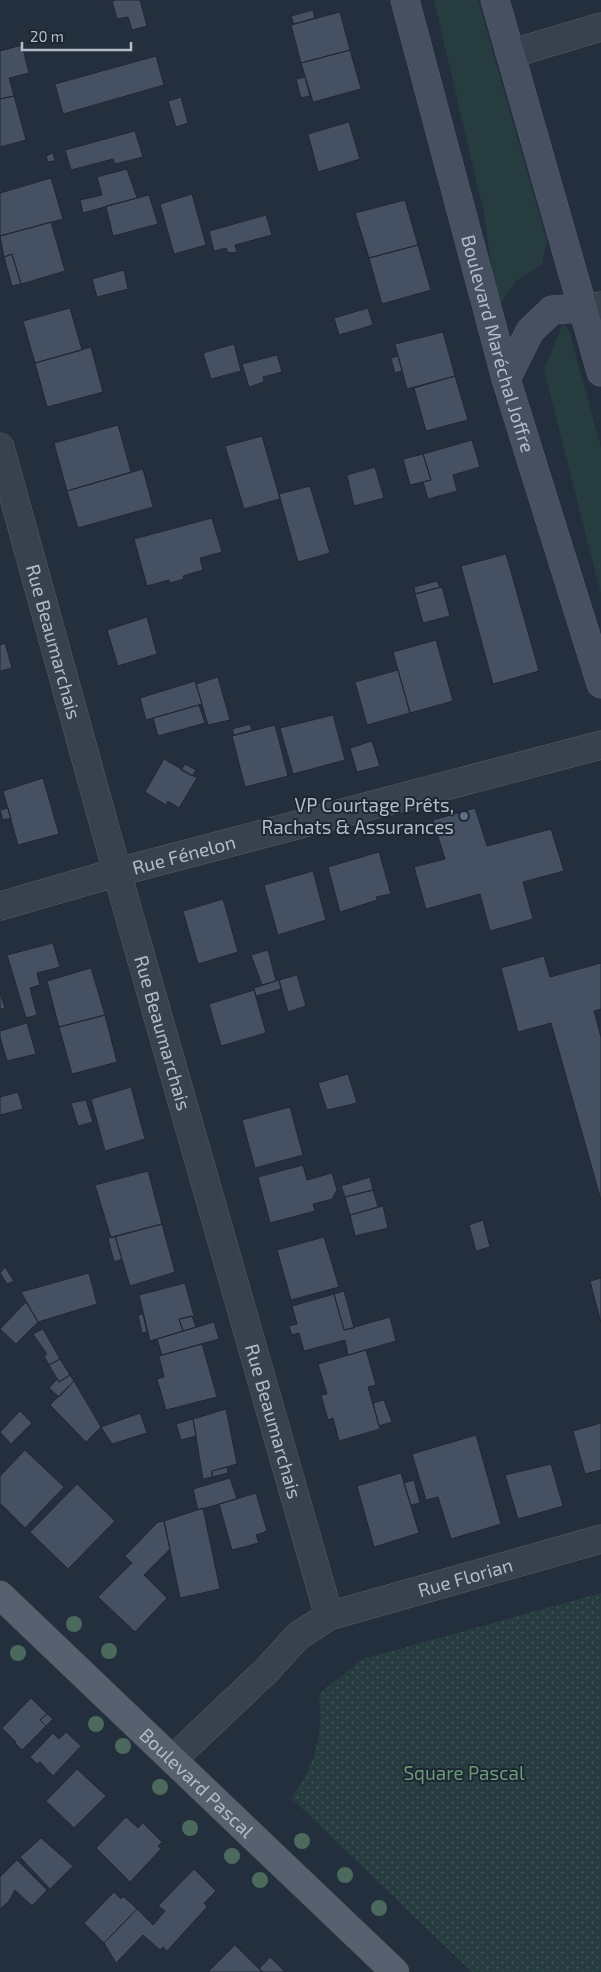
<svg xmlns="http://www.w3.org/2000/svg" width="601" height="1972" viewBox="0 0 601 1972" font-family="'Exo 2',sans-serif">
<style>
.grass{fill:#263c3f}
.park{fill:url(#park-dots)}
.building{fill:#455162;stroke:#1f2835}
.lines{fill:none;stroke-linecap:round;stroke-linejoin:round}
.minor-casing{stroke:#565f6c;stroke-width:29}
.secondary-casing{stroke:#565f6c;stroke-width:29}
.primary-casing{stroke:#414a57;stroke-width:29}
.minor{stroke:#38414e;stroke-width:28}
.secondary{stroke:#465061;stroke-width:28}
.primary{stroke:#56606e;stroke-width:28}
.tree{fill:#4b6a5d}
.service-dot{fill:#5c6f8a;stroke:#1d2633;stroke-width:2}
.labels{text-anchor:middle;stroke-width:4;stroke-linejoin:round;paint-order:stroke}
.street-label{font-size:19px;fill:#b4bcc9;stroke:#1d2633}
.poi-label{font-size:19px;fill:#b4bcc9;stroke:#1d2633;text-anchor:end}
.park-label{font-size:19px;fill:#6b9a76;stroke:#1d2633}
</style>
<defs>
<pattern id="park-dots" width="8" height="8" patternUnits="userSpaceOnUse" patternTransform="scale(1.25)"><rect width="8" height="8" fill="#263c3f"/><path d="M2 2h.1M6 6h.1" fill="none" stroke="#435659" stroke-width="1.8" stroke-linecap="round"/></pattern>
</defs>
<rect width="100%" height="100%" fill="#242f3e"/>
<path class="grass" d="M434,0H478L547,241L542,264L516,281L501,303L493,278L484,214Z
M563,324L569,330L601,448V594L544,370Z"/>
<path class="park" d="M601,1593V1972H472L291,1798C315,1767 324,1733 319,1694L363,1659Z"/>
<path class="building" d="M116,0H140L147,26L132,30L128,17L117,19L112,1Z
M313,10L315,18L294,24L291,16Z
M340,12L350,50L301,63L291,25Z
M22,45L29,73L9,78L14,96L0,99V51Z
M350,50L361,89L313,102L301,63Z
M156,56L164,85L63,114L55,84Z
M305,77L310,96L301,98L296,79Z
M14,96L26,140L0,147V99Z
M181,97L188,123L176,127L168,101Z
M349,122L360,159L318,172L308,134Z
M135,131L143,157L115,164L113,159L71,170L65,150Z
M53,153L55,161L48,162L46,156Z
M127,169L137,198L83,213L80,200L102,195L97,177Z
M51,178L63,219L0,236V193Z
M192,194L206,245L174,254L160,204Z
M149,195L158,224L113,236L106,206Z
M405,200L418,245L369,258L355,213Z
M266,215L272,235L235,245L237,252L228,253L226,248L214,251L209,231Z
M51,222L65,271L21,284L12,254L4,257L0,236Z
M418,245L431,290L382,304L369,258Z
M12,254L21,284L12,286L4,257Z
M124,270L128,289L97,297L92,279Z
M70,308L82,350L35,363L23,321Z
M368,308L373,325L339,335L334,318Z
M443,332L455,376L407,389L395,344Z
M234,344L241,371L211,379L203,353Z
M91,347L103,392L47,407L35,363Z
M277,355L282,372L263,377L264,382L249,387L242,364Z
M398,356L402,371L395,373L391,358Z
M455,376L468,420L426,431L414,388Z
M118,425L131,472L67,491L54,443Z
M262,436L280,499L244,509L225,446Z
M472,440L480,467L453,475L457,491L428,499L423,482L431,480L423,454Z
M423,454L431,480L410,485L403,459Z
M375,467L384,498L354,506L347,475Z
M143,469L153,507L78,528L67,491Z
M310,486L330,553L298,562L279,494Z
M212,518L222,552L200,558L203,570L183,576L184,579L170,583L169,580L147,586L134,539Z
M506,554L539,671L493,684L461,566Z
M437,581L440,587L415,594L414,587Z
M442,587L450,616L423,623L415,594Z
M147,617L157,654L118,666L107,630Z
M436,640L453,701L410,713L393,652Z
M5,643L12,668L0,671V645Z
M398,670L410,713L367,725L355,682Z
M218,677L230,720L208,725L196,684Z
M195,681L202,704L146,720L140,698Z
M199,705L205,723L158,736L153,718Z
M333,715L345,760L293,774L280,728Z
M250,724L252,730L234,735L232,729Z
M275,725L288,776L245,787L232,736Z
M372,741L380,766L357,772L350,748Z
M164,759L197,778L179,808L168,801L166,805L145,792Z
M185,764L196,770L192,776L181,770Z
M43,778L59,834L18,845L3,791Z
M8,808L11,818L3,820L0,810Z
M475,808L487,846L551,829L564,871L523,882L533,919L490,931L480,894L426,909L414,867L445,859L433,820Z
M379,852L391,894L376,897L377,900L340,912L328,867Z
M313,871L326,920L278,935L264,885Z
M223,899L238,952L198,964L183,911Z
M53,943L60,967L37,973L40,985L30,988L37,1015L26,1018L7,955Z
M268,950L276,981L262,985L251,955Z
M544,956L550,977L601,963V1009L594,1011L601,1037V1200L551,1023L518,1032L501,968Z
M91,968L105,1015L59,1027L47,981Z
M297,975L306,1006L288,1012L279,980Z
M279,980L281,989L256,996L254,988Z
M254,990L266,1033L221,1046L209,1004Z
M0,992L5,1008L0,1009Z
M105,1015L117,1062L72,1074L59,1027Z
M27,1023L36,1054L7,1061L0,1037V1031Z
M348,1074L357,1103L327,1110L318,1083Z
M131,1087L145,1139L105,1151L91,1099Z
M18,1092L23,1109L0,1115V1097Z
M86,1100L93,1122L78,1126L71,1103Z
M290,1107L303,1155L255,1168L242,1120Z
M303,1165L307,1180L332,1173L337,1190L332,1199L313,1204L315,1211L270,1223L258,1177Z
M148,1171L162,1224L111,1238L95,1185Z
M370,1177L373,1190L345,1197L341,1186Z
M373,1190L378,1207L350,1215L345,1197Z
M383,1206L388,1228L355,1236L350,1215Z
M483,1220L490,1247L476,1251L469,1225Z
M162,1224L175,1272L130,1286L115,1236Z
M115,1236L122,1259L114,1262L108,1238Z
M324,1237L339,1287L291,1300L277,1250Z
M5,1267L14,1281L7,1284L0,1273Z
M89,1273L97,1304L38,1322L21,1292Z
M601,1278V1323L590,1281Z
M185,1283L194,1316L179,1319L183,1331L150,1341L139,1295Z
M344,1291L354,1328L344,1330L334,1294Z
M334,1294L344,1330L390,1317L396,1341L348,1355L345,1340L304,1351L299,1333L292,1335L289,1326L297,1324L292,1306Z
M26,1302L38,1322L16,1344L0,1329Z
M143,1314L147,1332L142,1333L138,1315Z
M192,1316L196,1327L183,1331L179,1319Z
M214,1322L219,1339L162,1355L157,1339Z
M43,1329L60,1359L49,1365L44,1356L47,1354L33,1334Z
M202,1344L217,1397L166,1410L157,1379L164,1377L159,1356Z
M366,1350L376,1385L368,1387L380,1429L339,1441L333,1418L328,1420L321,1395L327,1394L318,1364Z
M60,1359L70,1375L59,1382L49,1365Z
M70,1375L74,1381L59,1397L49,1388L57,1379L59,1382Z
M74,1381L101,1427L86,1442L50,1405Z
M384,1400L392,1422L379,1426L373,1403Z
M226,1409L237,1464L212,1471V1477L203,1479L193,1419Z
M20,1411L32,1423L11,1444L0,1432Z
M140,1413L147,1433L112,1444L101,1427Z
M193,1419L196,1436L181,1440L176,1424Z
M601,1423V1470L585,1474L573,1431Z
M476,1435L501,1524L451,1539L438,1497L426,1500L412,1454Z
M25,1450L64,1487L25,1528L0,1503V1476Z
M551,1464L563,1506L518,1519L505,1475Z
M227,1467L228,1473L212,1477V1471Z
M401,1473L419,1533L374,1547L357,1486Z
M230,1478L237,1499L198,1510L193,1489Z
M414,1480L420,1503L411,1505L404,1483Z
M77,1484L115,1521L68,1569L30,1532Z
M256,1493L267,1531L256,1535L259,1543L232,1550L219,1504Z
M203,1508L220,1589L180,1598L164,1521Z
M164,1521L170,1549L144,1575L167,1598L135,1632L98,1597L132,1563L125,1556L158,1522Z
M31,1698L47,1714L40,1720L46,1726L22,1750L15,1743L16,1742L2,1728Z
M47,1714L53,1719L46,1726L40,1720Z
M66,1732L81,1746L53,1776L40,1762L37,1764L30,1757L53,1733L59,1739Z
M77,1769L106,1796L74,1828L46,1801Z
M126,1817L138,1828L143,1823L162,1842L158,1846L161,1849L130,1882L96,1848Z
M41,1838L73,1866L50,1889L20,1857Z
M17,1860L47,1890L32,1906L15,1890L9,1901L0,1909V1877Z
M194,1869L216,1891L204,1903L207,1907L167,1951L163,1947L160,1950L143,1935L116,1963L104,1943L137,1909L153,1925L165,1911L158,1906Z
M114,1892L121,1899L123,1896L137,1909L104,1943L84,1923Z
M235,1945L259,1969L263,1972H208Z
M270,1957L285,1972H263L259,1969Z"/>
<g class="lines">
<g class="minor-casing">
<g id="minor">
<path d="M510,54L601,27"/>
<path d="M583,308L601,306"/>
<path id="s1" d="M0,447L127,908L329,1616"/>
<path id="s2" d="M0,906L118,872L601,745"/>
<path id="s3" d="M173,1759L266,1671L298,1636L329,1616L601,1539"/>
</g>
</g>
<g class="secondary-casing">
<g id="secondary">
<path id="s4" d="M405,0L506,379L601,684"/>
<path d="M495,0L601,372"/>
<path d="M506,379L530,331L552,310L583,308"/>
</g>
</g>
<g class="primary-casing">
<g id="primary">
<path id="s5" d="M0,1595L395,1972"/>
</g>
</g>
<use href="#minor" class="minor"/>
<use href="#secondary" class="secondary"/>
<use href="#primary" class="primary"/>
</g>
<g class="tree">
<circle cx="74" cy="1624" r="8"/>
<circle cx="109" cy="1651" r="8"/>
<circle cx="18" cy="1653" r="8"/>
<circle cx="96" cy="1724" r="8"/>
<circle cx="123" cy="1746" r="8"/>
<circle cx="160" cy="1787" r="8"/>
<circle cx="190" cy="1828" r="8"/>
<circle cx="302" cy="1841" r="8"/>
<circle cx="232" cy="1856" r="8"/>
<circle cx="345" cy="1875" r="8"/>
<circle cx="260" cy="1880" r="8"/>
<circle cx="379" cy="1908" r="8"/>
</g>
<circle class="service-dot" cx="464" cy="816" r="5"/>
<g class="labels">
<g class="street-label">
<text dy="7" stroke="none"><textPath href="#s4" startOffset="356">Boulevard Maréchal Joffre</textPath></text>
<text dy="7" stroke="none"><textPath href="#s1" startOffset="202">Rue Beaumarchais</textPath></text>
<text dy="7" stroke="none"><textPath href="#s2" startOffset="191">Rue Fénelon</textPath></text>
<text dy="7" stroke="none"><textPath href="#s1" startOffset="608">Rue Beaumarchais</textPath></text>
<text dy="7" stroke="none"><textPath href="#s1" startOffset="1012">Rue Beaumarchais</textPath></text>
<text dy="7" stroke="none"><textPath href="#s3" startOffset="354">Rue Florian</textPath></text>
<text dy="7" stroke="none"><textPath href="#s5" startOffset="272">Boulevard Pascal</textPath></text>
</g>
<g class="poi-label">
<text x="454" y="812">VP Courtage Prêts,<tspan x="454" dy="22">Rachats &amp; Assurances</tspan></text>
</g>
<g class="park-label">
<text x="464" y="1780">Square Pascal</text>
</g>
</g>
<path d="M22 42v8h109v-8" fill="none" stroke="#b4bcc9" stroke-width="2.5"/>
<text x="30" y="42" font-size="15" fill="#b4bcc9" stroke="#1d2633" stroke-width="4" paint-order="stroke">20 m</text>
</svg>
